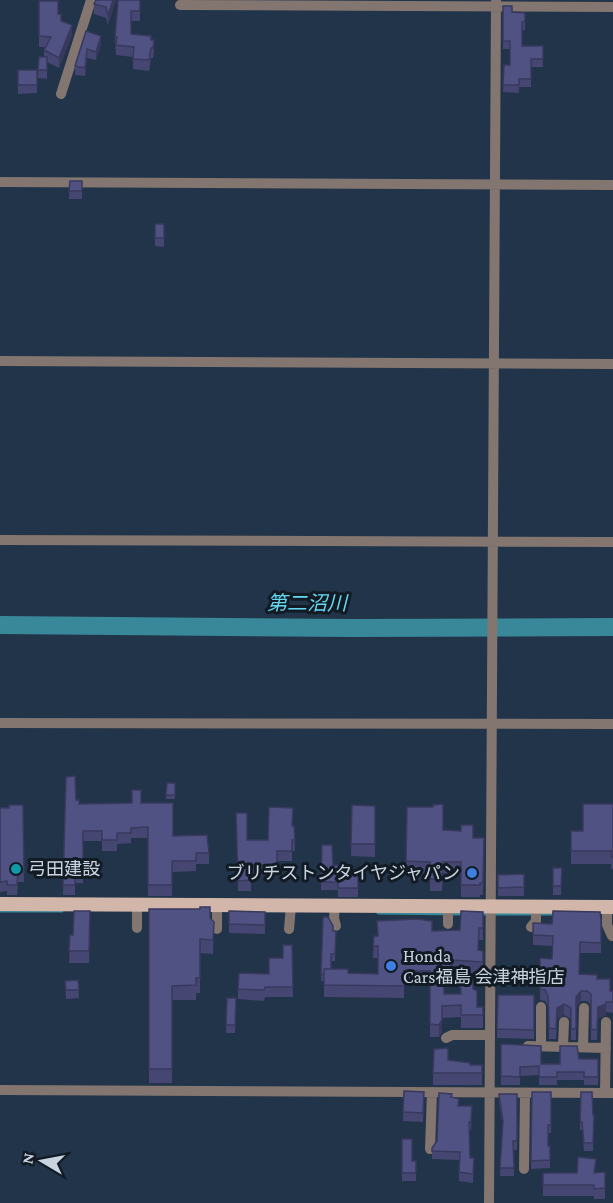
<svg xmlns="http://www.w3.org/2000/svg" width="613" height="1203" viewBox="0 0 613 1203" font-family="'Crimson Pro','Noto Sans JP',serif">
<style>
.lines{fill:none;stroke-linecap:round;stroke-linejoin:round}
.stream{stroke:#39889a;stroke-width:3}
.river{stroke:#39889a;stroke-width:18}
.minor{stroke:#83756f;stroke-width:10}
.major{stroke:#d3b6aa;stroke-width:14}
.wall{fill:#454772}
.shaded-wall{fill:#38395c}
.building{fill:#505284;stroke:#38395c;stroke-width:1.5}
.culture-dot{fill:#0f9aa8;stroke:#121b24;stroke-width:2}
.shop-dot{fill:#3f7fe0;stroke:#121b24;stroke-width:2}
.labels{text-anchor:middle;stroke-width:6;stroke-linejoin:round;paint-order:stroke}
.poi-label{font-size:18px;fill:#c8d4e1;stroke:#121b24;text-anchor:start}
.water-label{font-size:20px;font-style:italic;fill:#64d8f3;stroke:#121b24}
</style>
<rect width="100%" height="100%" fill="#213449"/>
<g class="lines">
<path class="stream" d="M0,911H62
M378,913L464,914
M480,914H533
M540,914H554"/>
<path class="river" d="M0,625L352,628L613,627"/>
<path class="minor" d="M180,5L613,7
M61,94L91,0
M0,182L613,185
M0,361L613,364
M0,540L613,542
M0,723L613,724
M335,904L334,918L336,926
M217,905V929
M448,906V924
M607,907V925L612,936
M531,927L536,921V906
M137,928V905
M289,929L291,906
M446,1038L452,1035H490
M528,1046L606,1048
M541,1046V1007
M563,1047L564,1022
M583,1047L584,1008
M0,1090L613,1093
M605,1093L606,1022
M430,1149L432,1092
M524,1169L525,1093
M489,1203L496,0"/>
<path class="major" d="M0,904L613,907"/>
</g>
<path class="wall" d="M116,0L108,25L106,18L94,14V4Z
M118,0H140V21H131V34L151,40L154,50L153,58H151L149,71L133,69V57L116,55L115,37Z
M39,1L58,14L61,21L72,35L59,68L47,62V79L38,78L39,57H44V50L46,47H39Z
M503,6L512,12L525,13V30H522V46H543V67H531V87H519V93L503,92L504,65H510V49H503Z
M86,31L101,44L96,60L87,58L85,76L75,75V66Z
M18,70H37V93L18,94Z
M70,181H82V199H69Z
M155,224H164V247L155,246Z
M66,777L76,800L79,804L141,803L173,836L209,853V864H196V871L172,872V896H148V838H131V843L117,844V851H102V841H83V883H75V895H63Z
M167,783H175V799H166Z
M613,804V869H611V864H571V831H583Z
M23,805L24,882H18L17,895H7V891L0,892V808H9Z
M352,805L375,806V857L351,856Z
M407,807L443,830L473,838H484L483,895H480V897H461V874L443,873L442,891H430V873H406Z
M236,813L247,840H268L292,826H294L295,851H292V861H277V875L253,876V880H251V891H238Z
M322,845L333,865L348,873H358V897H338V890H321Z
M553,868H562L561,895H553Z
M524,874V896H498V875Z
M149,909L210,918L214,922L213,954L200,953V993H196V1000H172V1083H149Z
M90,911L89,963H69L70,935H73Z
M229,911L265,912V934L229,933Z
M483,912V940H479L478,951H483V974L451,972V979H444V994H460V982L473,989L477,1007H483V1028H461V1017L442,1018V1032L439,1037H430V983H404V998L324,997V981H321L323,917L333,931L336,938L335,961H331V969L348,973L378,974V958H373L374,936L432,931L460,930Z
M601,920V953H580L579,974L597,979L610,991H613V1013L606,1012V1015L598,1018L597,1040H591V1005L587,1001H581L576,1008V1040H571V1019L564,1015L557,1019L556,1039H549L548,1006L545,1001L540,1000V958L552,959V946L533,945V923L552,924Z
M283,945H292L293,997H265L264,1001L238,999V989L269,974L283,958Z
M78,980L79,998L66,999L65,981Z
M498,995H534V1039L497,1038Z
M227,998H236L235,1033H226Z
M501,1044L541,1064H560L579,1059H598V1085H584V1080H557V1085H539V1075L520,1076V1085H501Z
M448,1060L470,1065H482V1085H433V1073Z
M404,1091L424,1092L423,1122L403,1121Z
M532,1092H551V1133H548V1146H550V1168L531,1169Z
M499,1094H517V1150H513L514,1176H500L503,1127L499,1102Z
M451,1097L459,1106H472L471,1130H469L470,1158L474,1167L473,1183L459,1181V1160L432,1159V1148L437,1141Z
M593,1115H594L593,1151H584L582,1130H580V1122Z
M402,1139L412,1161H416V1181H402Z
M596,1172L605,1188V1199H594V1196H543V1173Z"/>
<path class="shaded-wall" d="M113,0H116L108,25V15Z
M72,25V35L59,68V58Z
M101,36V44L96,60V52Z
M87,49V58L85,76V68Z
M581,991V1001L576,1008V1040V997Z
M564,1004V1015L557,1019L556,1039L557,1008Z
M606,1004V1015L598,1018L597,1040L598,1007Z
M442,1020V1032L439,1037V1025Z"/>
<path class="building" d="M96,0H113L108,15L106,7L94,4Z
M118,0H140V11H131V34L151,36V40H154L153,48H151L149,60L133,59L134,47L116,45L117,37H115Z
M39,1H58V14H61V21L72,25L59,58L44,50L51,37L39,36Z
M503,6H512V12L525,13V22H522V46H543V59H531V79H519V85H503L504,65H510V41H503Z
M86,31L101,36L96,52L87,49L85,68L75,66Z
M39,57H47V70H38Z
M18,70H37V85H18Z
M70,181H82V191H69Z
M155,224H164V238H155Z
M75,776L76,800H79V804L132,803V790H141V803H173V836L207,835L209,853H196V861H172V885H148V827L131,828V833H117V840H102V831H83V873L75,872V885H63L66,777Z
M167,783H175V795H166Z
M443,804V830L461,831V825H473V838H484L483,883H480V885H461V862H443L442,879H430V862L406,861L407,807H433V805Z
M583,804H613V857H611V851H571V831H583Z
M9,805H23L24,872H18L17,885H7V881L0,882V808H9Z
M352,805L375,806V844H351Z
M269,807L293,808L292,826H294L295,840H292V851H277V865H253V870H250L251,880L238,881L236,813H247V840H268Z
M322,845H332L333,865L348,866V873H358V888H338V882H321Z
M553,868H562L561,886H553Z
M524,874V887L498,888V875Z
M200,907H210V918L214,922L213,940L200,939V978H196V985L172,986V1069H149V909H200Z
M74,911H90L89,951H69L70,935H73Z
M229,911L265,912V925L229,924Z
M461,911L483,912V928H479L478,950L483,951V962L451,960V967H444V994H461L460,982L473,981V989L477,991V1007H483V1015H461V1005L442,1006V1020L439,1025L430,1024V971H404V986L324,985V969H348V973L378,974V946H373L374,936H378L377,921L417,919L432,921V931L460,930Z
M553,911L600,912L601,920V943L580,942L579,974L597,975V979H610V991H613V1002H606V1004L598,1007L597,1030L591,1029V994L587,991H581L576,997V1029H571V1008L564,1004L557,1008L556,1029L549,1028L548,996L545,990L540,989V958L552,959L553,936L533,935V923L552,924Z
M323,917H328L333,926V931H336L335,954H331V969H324V974H321Z
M283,945H292L293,987H265L264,990L238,989L239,973L269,974V958H283Z
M78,980L79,990H66L65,981Z
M498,995H534V1030L497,1029Z
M227,998H236L235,1025H226Z
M501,1044L541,1046V1064H560V1046H577L579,1059H598V1077H584V1072H557V1077H539V1066L520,1067V1077L501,1076Z
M448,1048V1060L470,1063V1065H482V1073H433L434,1049Z
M404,1091L424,1092L423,1113L403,1112Z
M532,1092H551V1125H548V1146H550V1160L531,1161Z
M581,1092H592L593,1115H594L593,1143H584L582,1122H580Z
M439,1093L452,1094L451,1097L459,1099L458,1106H472L471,1122H469L470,1158H474L473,1174L459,1172L460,1152L432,1151V1148L437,1141Z
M499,1094H517V1141H513L514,1168H500L503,1121Z
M402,1139H412V1161H416V1173H402Z
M578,1157L596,1159L594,1173L605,1172V1188L594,1189V1185H543V1173H577Z"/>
<circle class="culture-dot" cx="16" cy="869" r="6"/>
<g class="shop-dot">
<circle cx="472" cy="873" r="6"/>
<circle cx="391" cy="966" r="6"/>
</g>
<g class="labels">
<g class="poi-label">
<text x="28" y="875">弓田建設</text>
<text x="460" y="879" text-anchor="end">ブリチストンタイヤジャパン</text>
<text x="403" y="962">Honda<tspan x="403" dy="21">Cars福島 会津神指店</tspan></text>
</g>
<g class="water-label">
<text x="307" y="610">第二沼川</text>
</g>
</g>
<g transform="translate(42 1161) rotate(280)" stroke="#121b24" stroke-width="4.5" paint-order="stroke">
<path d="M0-4.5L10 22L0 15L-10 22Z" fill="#c8d4e1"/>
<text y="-9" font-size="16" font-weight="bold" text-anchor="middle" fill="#c8d4e1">N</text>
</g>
</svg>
